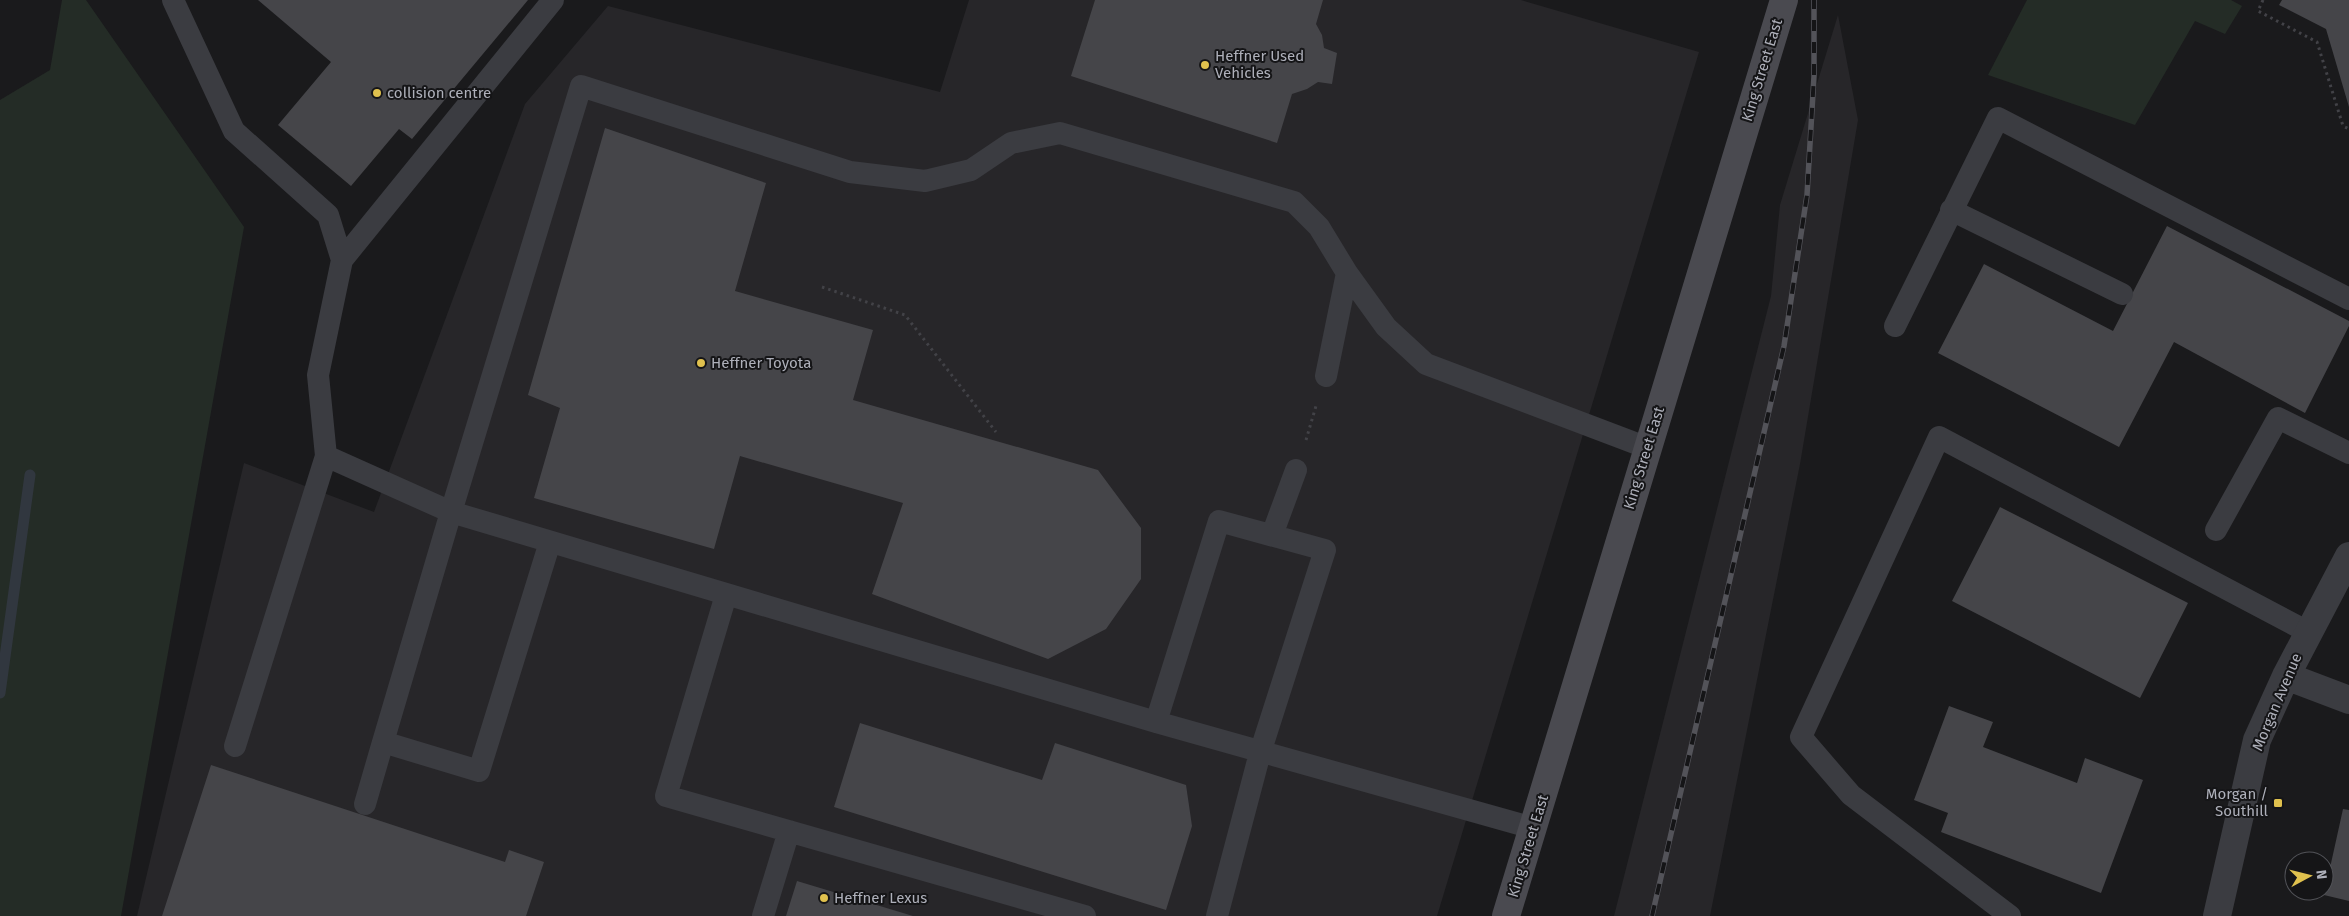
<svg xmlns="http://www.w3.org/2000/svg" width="2349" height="916" viewBox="0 0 2349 916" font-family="'Fira Sans',sans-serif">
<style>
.built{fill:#272629}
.green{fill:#242c26}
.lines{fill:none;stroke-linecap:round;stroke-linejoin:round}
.stream{stroke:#31373f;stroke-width:11}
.building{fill:#454549}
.path{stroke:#424247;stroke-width:3;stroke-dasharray:2.5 4;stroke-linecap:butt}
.lane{stroke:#3b3c41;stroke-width:22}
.street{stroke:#3b3c41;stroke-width:28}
.secondary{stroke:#4a4a50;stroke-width:28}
.rail-casing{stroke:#535359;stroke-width:5.5}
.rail{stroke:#151517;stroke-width:4;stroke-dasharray:11;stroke-linecap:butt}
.poi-dot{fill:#e0c14e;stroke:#151517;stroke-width:2}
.labels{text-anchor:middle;stroke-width:4;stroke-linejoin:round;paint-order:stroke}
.poi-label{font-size:15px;fill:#aeb0ba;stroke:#151517;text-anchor:start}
.street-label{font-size:15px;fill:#aeb0ba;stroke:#151517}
</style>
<rect width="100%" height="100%" fill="#1a1a1c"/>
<path class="built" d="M969,0H1521L1699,52L1437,916H137L244,463L374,512L525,104L608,6L940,92Z
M1838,15L1858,120L1800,464L1710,916H1614L1771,296L1780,205Z"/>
<path class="green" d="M62,0H86L244,227L121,916H0V100L50,70Z
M2027,0H2231L2242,6L2225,34L2195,21L2135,125L1988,75Z"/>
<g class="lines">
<path class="stream" d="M0,693L30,475"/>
</g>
<path class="building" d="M258,0H528L412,139L399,129L351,186L278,125L331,62Z
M1095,0H1323L1316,24L1322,35L1324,48L1337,53L1332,84L1318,82L1307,89L1292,94L1277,143L1071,76Z
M2282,0H2349V107L2326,29L2279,5Z
M605,128L766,183L735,291L873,330L853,400L1098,470L1141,528V579L1106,629L1048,659L872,594L903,503L740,456L714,549L534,498L560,408L528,395Z
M2167,226L2349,321V326L2305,413L2174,342L2119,447L1938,353L1984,264L2113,331Z
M2000,507L2188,603L2140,698L1952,601Z
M1949,706L1993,722L1983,747L2077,783L2085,758L2143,780L2101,893L1941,832L1948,813L1914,800Z
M860,723L1042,780L1055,743L1186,785L1192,826L1166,910L834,807Z
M211,765L505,862L509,850L544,862L526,916H162Z
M2343,809L2349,810V901L2324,895Z
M797,881L913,916H786Z"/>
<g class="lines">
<path class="path" d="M2263,0L2258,11L2317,42L2343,126L2349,129
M822,287L905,315L996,432
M1306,440L1316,406"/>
<path class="lane" d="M173,0L234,131L328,215L342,260
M553,0L342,260L318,375L326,456L451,512L1156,722L1533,828
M1951,210L2122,294
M1895,326L1998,118L2349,299
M1326,376L1347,273
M2216,530L2278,418L2349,453
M1272,535L1296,470
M550,542L479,771L383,742L451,512L581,86L850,172L925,181L971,170L1011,143L1060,133L1294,202L1319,227L1347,273L1386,327L1426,364L1648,448
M726,595L666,796L1085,916
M1156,722L1219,521L1325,550L1260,753L1217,916
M235,746L326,456
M365,804L383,742
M763,916L789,831
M2010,916L1851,795L1801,737L1939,437L2308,632"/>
<path class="street" d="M2286,676L2349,700
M2217,916L2257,740L2286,676L2349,556"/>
<path class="secondary" d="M1506,916L1784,0"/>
<g class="rail-casing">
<path id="rail" d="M1652,916L1784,346L1807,195L1814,76V0"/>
</g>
<use href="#rail" class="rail"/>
</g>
<g class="poi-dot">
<circle cx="1205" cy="65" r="5"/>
<circle cx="377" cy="93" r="5"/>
<circle cx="701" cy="363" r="5"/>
<rect x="2273" y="798" width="10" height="10" rx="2.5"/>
<circle cx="824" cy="898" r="5"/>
</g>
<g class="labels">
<g class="poi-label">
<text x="1215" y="61">Heffner Used<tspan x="1215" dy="17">Vehicles</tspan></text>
<text x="387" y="98">collision centre</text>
<text x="711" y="368">Heffner Toyota</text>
<text x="2268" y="799" text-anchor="end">Morgan /<tspan x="2268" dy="17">Southill</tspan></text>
<text x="834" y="903">Heffner Lexus</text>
</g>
<g class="street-label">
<text transform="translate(1762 70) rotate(-73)" y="5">King Street East</text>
<text transform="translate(1644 458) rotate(-73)" y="5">King Street East</text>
<text transform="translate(2277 702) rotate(-67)" y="5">Morgan Avenue</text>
<text transform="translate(1528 846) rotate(-73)" y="5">King Street East</text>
</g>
</g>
<g transform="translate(2309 876) rotate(83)"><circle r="24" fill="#151517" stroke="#525358"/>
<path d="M0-4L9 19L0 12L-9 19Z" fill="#e0c14e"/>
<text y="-8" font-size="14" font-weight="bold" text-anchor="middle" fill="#aeb0ba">N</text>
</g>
</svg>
